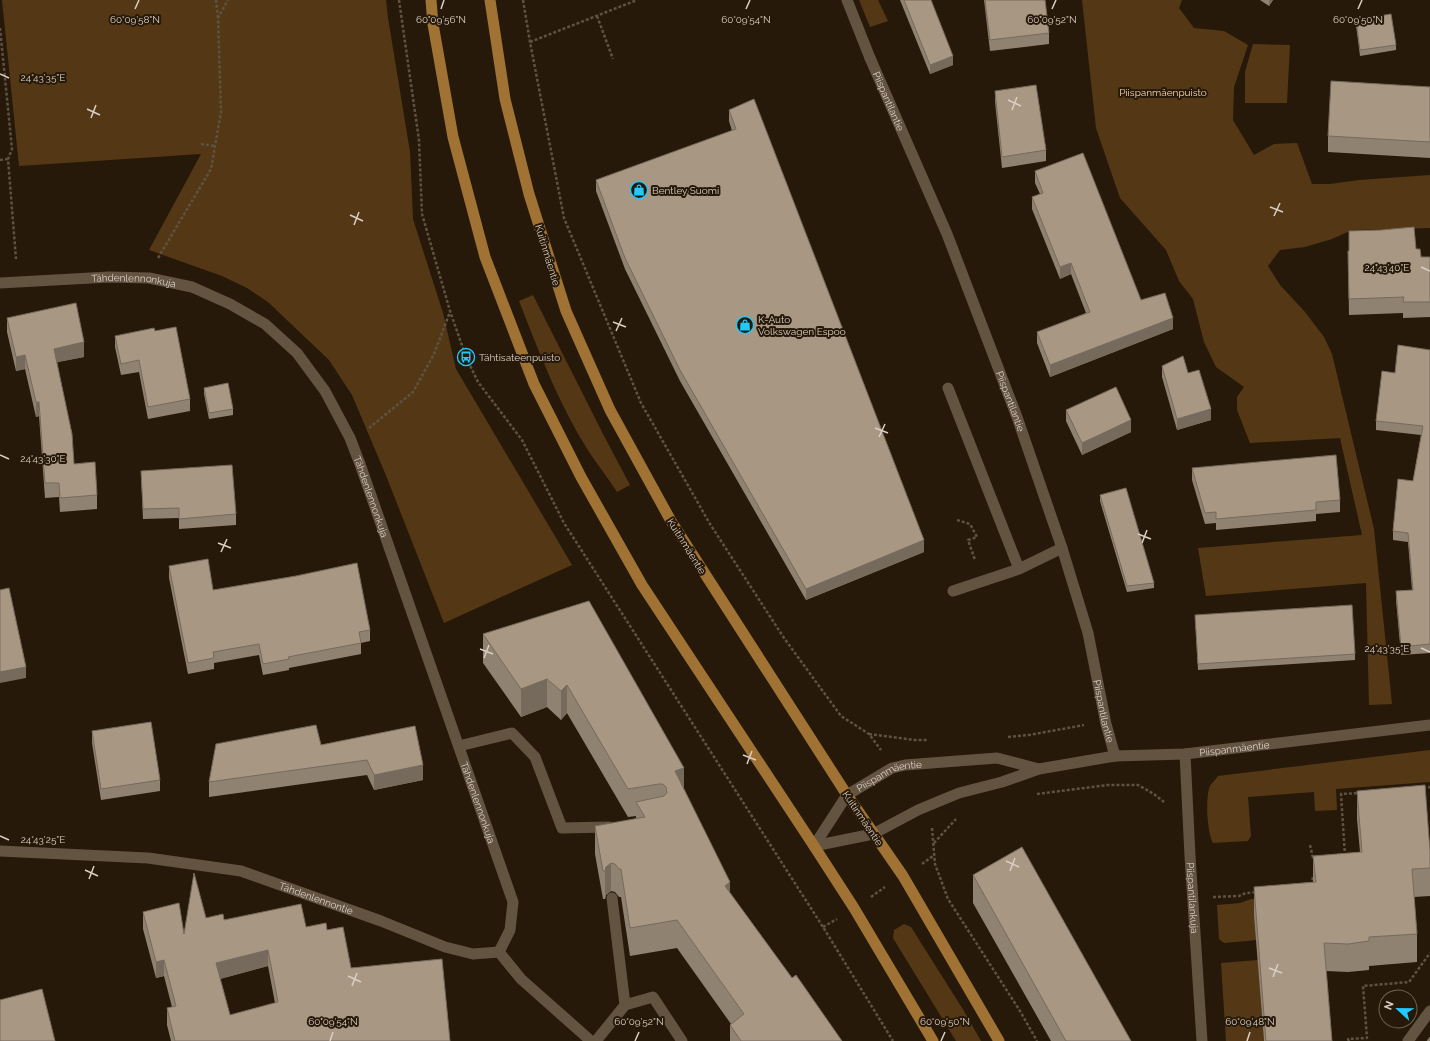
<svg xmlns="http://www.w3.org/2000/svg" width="1430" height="1041" viewBox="0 0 1430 1041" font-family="Raleway,sans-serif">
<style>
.green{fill:#543815}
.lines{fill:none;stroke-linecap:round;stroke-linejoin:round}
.path{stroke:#5e5243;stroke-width:2.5;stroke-dasharray:3 2;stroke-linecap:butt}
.service{stroke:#635442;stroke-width:11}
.minor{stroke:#635442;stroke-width:11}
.primary{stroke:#a07334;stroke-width:11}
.wall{fill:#908271;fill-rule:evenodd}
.shaded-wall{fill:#766a5c}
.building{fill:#a89783;stroke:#766a5c;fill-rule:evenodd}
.ticks{fill:none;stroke:#d9cfc5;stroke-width:1.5}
.labels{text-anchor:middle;stroke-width:4;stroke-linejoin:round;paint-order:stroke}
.park-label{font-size:10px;fill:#f9d7b1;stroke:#271909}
.street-label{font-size:10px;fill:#d9cfc5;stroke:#271909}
.poi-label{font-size:10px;fill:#d9cfc5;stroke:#271909;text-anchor:start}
.ticks-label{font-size:10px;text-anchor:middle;fill:#d9cfc5;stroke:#271909;stroke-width:4;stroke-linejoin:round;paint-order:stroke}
</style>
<rect width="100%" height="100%" fill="#271909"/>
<path class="green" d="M2,0H386L388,18L410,152L413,219L443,313L456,369L572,565L444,623L385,473L352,395L329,360L268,302L247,288L222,276L149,250L201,154L19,166Z
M859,0H878L888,21L870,27Z
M1082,0H1182L1179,8L1194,28L1224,31L1248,45L1234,87L1233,120L1254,155L1274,144L1297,143L1312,184H1330L1359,180L1430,175V228L1352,230L1332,239L1305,247L1280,250L1268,266L1280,285L1305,312L1324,337L1332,354L1374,529L1392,704L1369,705L1366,583L1206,596L1198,548L1362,535L1340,438L1250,443L1237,410V397L1244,387L1216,367L1204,342L1193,299L1179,281L1166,250L1120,198L1096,128Z
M1253,44L1290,45L1287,103H1245V72Z
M533,295L603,434L630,485L617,492C608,478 598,465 589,452C559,405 539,352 519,301Z
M1430,750V782L1336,789L1337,810L1315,811L1314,792L1248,797L1251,836L1248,841L1213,843C1207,832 1205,798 1210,786C1212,783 1216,779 1218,776Z
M1314,894L1257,940L1224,943L1219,939L1217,905L1240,903L1251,899Z
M904,924L911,927L964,1011L981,1041H956L893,938L894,930Z
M1258,960L1264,1041H1226L1221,963Z"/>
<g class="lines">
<path class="path" d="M216,0L218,18
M399,0L419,140L422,214L450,311L466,357L478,382L522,440L564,523L823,927L893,1041
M523,0L530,42L564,218L641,403L710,524L784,638L841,716L869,734L881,750
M597,16L613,59
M0,28L12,149L8,159L16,259
M530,42L637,0
M201,144L215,146
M0,160L8,159
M158,258L211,169L221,112L218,18L228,0
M369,428L413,392L434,354L450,312
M957,520L970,524L977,537L968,540L975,560
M869,734L915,740H927
M1008,737L1029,735L1084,725
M1423,788L1430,787
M1037,794L1108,785H1138L1154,794L1164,802
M932,828L935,864L948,899L1020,1011L1037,1041
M934,843L956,819
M1310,845L1313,858
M1345,856L1341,794L1360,793
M922,864L933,856
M1312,885L1313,875
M871,897L885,887
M1213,897L1239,896L1246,893L1258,892
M823,927L837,919
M1349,1041L1348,1039L1367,1038L1363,986L1409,982L1430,953"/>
<path class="service" d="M847,0L870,58
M948,388L1019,569
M953,591L1019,569L1062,548
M459,746L512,733L535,757L562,828L609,827
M612,898L625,1005
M596,1041L625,1005L653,997L682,1041
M1408,1041L1430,1011"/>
<g class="minor">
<path id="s1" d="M870,58L947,234L1017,417L1062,548L1088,633L1106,724L1115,756"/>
<path id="s2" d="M0,283L109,277L149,278L192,287L230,304L265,324L297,353L325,391L350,438L360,464L513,902L510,930L499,952"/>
<path id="s3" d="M1185,754L1190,856L1202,1041"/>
<path id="s4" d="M814,846L873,834L918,810L959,793L1002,782L1039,769L1115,756L1185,754L1430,725"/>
<path id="s5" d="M814,846L847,795L892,768L905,765L997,758L1039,769"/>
<path id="s6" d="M0,851L148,858L241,871L381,921L445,947L473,954L499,952L521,979L591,1041"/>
</g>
<path class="primary" d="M431,0L433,24L453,137L485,257L534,384L581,477L642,585L814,846L854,908L933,1041
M490,0L505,99L529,194L566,311L610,410L671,521L847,795L903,876L999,1041"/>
</g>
<path class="wall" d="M900,0H931L953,65L930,74Z
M984,0H1045L1049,33V44L990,51Z
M1260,0H1273L1269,6Z
M1356,20L1396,45V50L1360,56L1356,25Z
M1430,87V158L1328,152V136Z
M995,91L1046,150V161L1002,168L995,102Z
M729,110L924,552L806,600L680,381L625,269L596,191V180L732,131L729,121Z
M1035,171L1141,300L1173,329L1050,377L1037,343V332L1086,313L1071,274L1060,279L1032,209V197L1040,194L1035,183Z
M1416,249L1421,257H1430V317L1403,318V313L1349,315L1348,251Z
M7,318L84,357L57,362L74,464L97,495V509L60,512L59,497L45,498L39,416L36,417L25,369L16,371L7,332Z
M155,331L190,399V411L148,419L139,372L121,375L115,347V336Z
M1430,350V653L1401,655L1396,600V591L1412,590L1408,542L1393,540V531L1413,481L1421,435L1376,430V421L1395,373Z
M1162,366L1211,420L1177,430L1162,377Z
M204,388L233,409V415L209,419L204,394Z
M1066,410L1131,432L1082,455L1066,421Z
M1192,468L1340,500V512L1316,514V521L1216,530V523L1205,524L1192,480Z
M141,471L236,514V525L179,529V518L143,519Z
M1100,495L1154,583V588L1127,592L1100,501Z
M169,566L213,590L370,630V641L361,643V654L289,668V670L263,675L259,655L214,663V669L188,674L169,578Z
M589,601L684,789L730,893L792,978L842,1041H730V1025L731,1024L677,948L630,956L621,897H619L615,892L611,891L606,895L605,899H603L595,854V826L636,819V816L628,817L567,713L561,720L547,707L521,717L483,663V634Z
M1195,615L1355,654V660L1198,670Z
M415,726L423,780L374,790L367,775L209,797V782L321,745Z
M92,731L160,780V791L101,800L92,743Z
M1357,791L1430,851V896L1414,897L1417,934V962L1369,966V970L1348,972L1326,971L1332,1041H1264L1254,915V887L1313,882V856L1360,852L1357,819Z
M973,875L1131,1041H1051L973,903Z
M143,912L184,934L206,918L306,927L327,930L351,968L450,1041H171L167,1025V1008L172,1007L164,976L156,978L143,929ZM268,966L275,1003L230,1015L220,979Z"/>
<path class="shaded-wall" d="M1269,0H1273L1269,6Z
M953,56V65L930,74V65Z
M1071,263V274L1060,279V267Z
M1173,318V329L1050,377V365Z
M84,342V357L54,363V349Z
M25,355V369L16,371V357Z
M36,402H39V416L36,417Z
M1211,409V420L1177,430V419Z
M1131,420V432L1082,455V443Z
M924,540V552L806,600V589Z
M26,667V678L0,683V672Z
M547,679V707L521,717V689Z
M567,685V713L561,720V691Z
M423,765V780L374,790V775Z
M684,768V797L675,771Z
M611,863V891L606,895L605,899V871L606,867Z
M730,882V911L725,886Z
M268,950V966L216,980V963Z
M164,960V976L156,978V962Z"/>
<path class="building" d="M904,0H931L953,56L930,65Z
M985,0H1045L1049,33L990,40Z
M1391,14L1396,45L1360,50L1356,20Z
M1331,81L1430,87V142L1328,136Z
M1036,85L1046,150L1002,157L995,91Z
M754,99L924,540L806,589L680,370L625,258L596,180L736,129L729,110Z
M1083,153L1141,300L1165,293L1173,318L1050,365L1037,332L1090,312L1071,263L1060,267L1032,197L1043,193L1035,171Z
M1414,227L1416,249H1420L1421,257H1430V302H1403L1404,297L1349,299L1348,251H1349V231L1381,230Z
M76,303L84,342L54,349L72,434L74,464L95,462L97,495L60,498L59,483H45L39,402H36L25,355L16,357L7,318Z
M176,327L190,399L148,407L139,360L121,364L115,336L154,328L155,331Z
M1398,345L1430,350V644L1401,647L1396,591L1413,590L1408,533L1393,531L1398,479L1413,481L1423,426L1376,421L1382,371L1395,373Z
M1183,356L1188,373L1199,370L1211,409L1177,419L1162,366Z
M228,383L233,409L209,413L204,388Z
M1116,387L1131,420L1082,443L1066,410Z
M1336,455L1340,500L1316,502V510L1216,519V512L1205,513L1192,468Z
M232,465L236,514L179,519V508L143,509L141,471Z
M1126,488L1154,583L1127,586L1100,495Z
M208,559L213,590L296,576L357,563L370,630L359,632L361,643L288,657L289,659L263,664L259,644L213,652L214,658L188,663L169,566Z
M9,588L26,667L0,672V590Z
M589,601L684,768L675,771L730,882L725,886L792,978L796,975L842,1041H741L730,1025L744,1014L677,920L630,928L621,869H619L615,864L611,863L606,867L605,871H603L595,826L645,817L636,802L664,796L667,793L666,787L663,784H659L628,789L567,685L561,691L547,679L521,689L483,634Z
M1352,605L1355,654L1198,664L1195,615Z
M151,722L160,780L101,789L92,731Z
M316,725L321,745L415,726L423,765L374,775L367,760L209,782L216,744Z
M1425,785L1430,851V868L1412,869L1417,934L1369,937V941L1348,944L1324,943L1332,1041H1266L1254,887L1316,882L1313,856L1362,852L1357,791Z
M1022,847L1131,1041H1066L973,875Z
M194,873L206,918L223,914L224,920L301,904L306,927L326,923L327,930L343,927L351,968L442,959L450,1041H175L167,1008L176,1006L164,960L156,962L143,912L179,903L184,934ZM268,950L278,1002L230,1015L216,963Z
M42,989L55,1041H0V1000Z
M1430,1037V1041H1427Z"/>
<path class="ticks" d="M135,9L139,0M441,9L444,0M746,9L750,0M1052,9L1056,0M1358,9L1362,0M0,74L9,78M1008,100L1021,106M87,109L100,115M1012,110L1017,97M91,118L96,105M1270,207L1283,212M350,215L363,221M1274,216L1280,203M354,225L359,212M1421,267L1430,271M613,322L626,327M616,331L622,318M875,428L888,433M879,437L885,424M0,455L9,459M1138,534L1151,539M218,543L231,548M1142,543L1147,530M221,552L227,539M1421,648L1430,652M480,649L493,654M484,658L489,645M743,755L756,760M747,764L752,751M0,836L9,840M1006,861L1019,867M85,870L98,876M1010,871L1015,858M89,879L94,866M1269,968L1282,973M348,976L361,982M1273,977L1278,964M352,986L357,973M330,1041L333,1032M635,1041L639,1032M941,1041L945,1032M1247,1041L1250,1032"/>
<defs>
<g id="shop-ring" transform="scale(0.9)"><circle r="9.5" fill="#271909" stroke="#21c9fd" stroke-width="1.5"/><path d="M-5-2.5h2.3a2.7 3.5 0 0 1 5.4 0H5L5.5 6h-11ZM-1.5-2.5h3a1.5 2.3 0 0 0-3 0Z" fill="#21c9fd"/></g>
<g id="bus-ring" transform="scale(0.9)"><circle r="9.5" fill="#271909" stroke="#21c9fd" stroke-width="1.5"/><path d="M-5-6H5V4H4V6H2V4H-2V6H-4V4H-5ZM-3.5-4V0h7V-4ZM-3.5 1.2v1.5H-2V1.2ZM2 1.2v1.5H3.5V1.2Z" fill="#21c9fd"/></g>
</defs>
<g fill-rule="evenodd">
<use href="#shop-ring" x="639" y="190"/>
<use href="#shop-ring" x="745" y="325"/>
<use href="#bus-ring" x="466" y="357"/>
</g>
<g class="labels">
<g class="park-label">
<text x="1163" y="96">Piispanmäenpuisto</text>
</g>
<g class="street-label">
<text dy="4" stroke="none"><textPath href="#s1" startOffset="47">Piispantilantie</textPath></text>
<text transform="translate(548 255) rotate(73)" y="4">Kuitinmäentie</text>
<text dy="4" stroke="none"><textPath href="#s2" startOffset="134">Tähdenlennonkuja</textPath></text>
<text dy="4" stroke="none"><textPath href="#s1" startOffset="371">Piispantilantie</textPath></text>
<text dy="4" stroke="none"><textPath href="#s2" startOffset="481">Tähdenlennonkuja</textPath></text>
<text transform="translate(687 546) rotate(58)" y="4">Kuitinmäentie</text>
<text dy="4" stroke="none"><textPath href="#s1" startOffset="695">Piispantilantie</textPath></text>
<text dy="4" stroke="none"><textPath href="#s4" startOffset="436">Piispanmäentie</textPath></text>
<text dy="4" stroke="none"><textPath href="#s5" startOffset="108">Piispanmäentie</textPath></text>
<text dy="4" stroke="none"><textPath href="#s2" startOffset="805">Tähdenlennonkuja</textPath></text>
<text transform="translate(863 818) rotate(56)" y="4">Kuitinmäentie</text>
<text dy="4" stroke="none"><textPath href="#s6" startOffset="322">Tähdenlennontie</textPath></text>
<text dy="4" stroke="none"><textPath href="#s3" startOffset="144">Piispantilankuja</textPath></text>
</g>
<g class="poi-label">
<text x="652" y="194">Bentley Suomi</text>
<text x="758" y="323">K-Auto<tspan x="758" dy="12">Volkswagen Espoo</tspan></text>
<text x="479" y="361">Tähtisateenpuisto</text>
</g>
</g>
<g class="ticks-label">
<text x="135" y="23">60°09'58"N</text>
<text x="441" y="23">60°09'56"N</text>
<text x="746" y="23">60°09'54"N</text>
<text x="1052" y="23">60°09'52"N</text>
<text x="1358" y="23">60°09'50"N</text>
<text x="43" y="81">24°43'35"E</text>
<text x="1387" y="271">24°43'40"E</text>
<text x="43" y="462">24°43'30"E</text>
<text x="1387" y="652">24°43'35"E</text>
<text x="43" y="843">24°43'25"E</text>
<text x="333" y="1025">60°09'54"N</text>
<text x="639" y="1025">60°09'52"N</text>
<text x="945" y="1025">60°09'50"N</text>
<text x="1250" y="1025">60°09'48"N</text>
</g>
<g transform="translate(1398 1009) rotate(292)"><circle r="19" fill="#271909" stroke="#6e6254"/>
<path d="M0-3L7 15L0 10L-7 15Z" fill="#21c9fd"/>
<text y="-6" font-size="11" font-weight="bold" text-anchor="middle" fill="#d9cfc5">N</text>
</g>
</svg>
